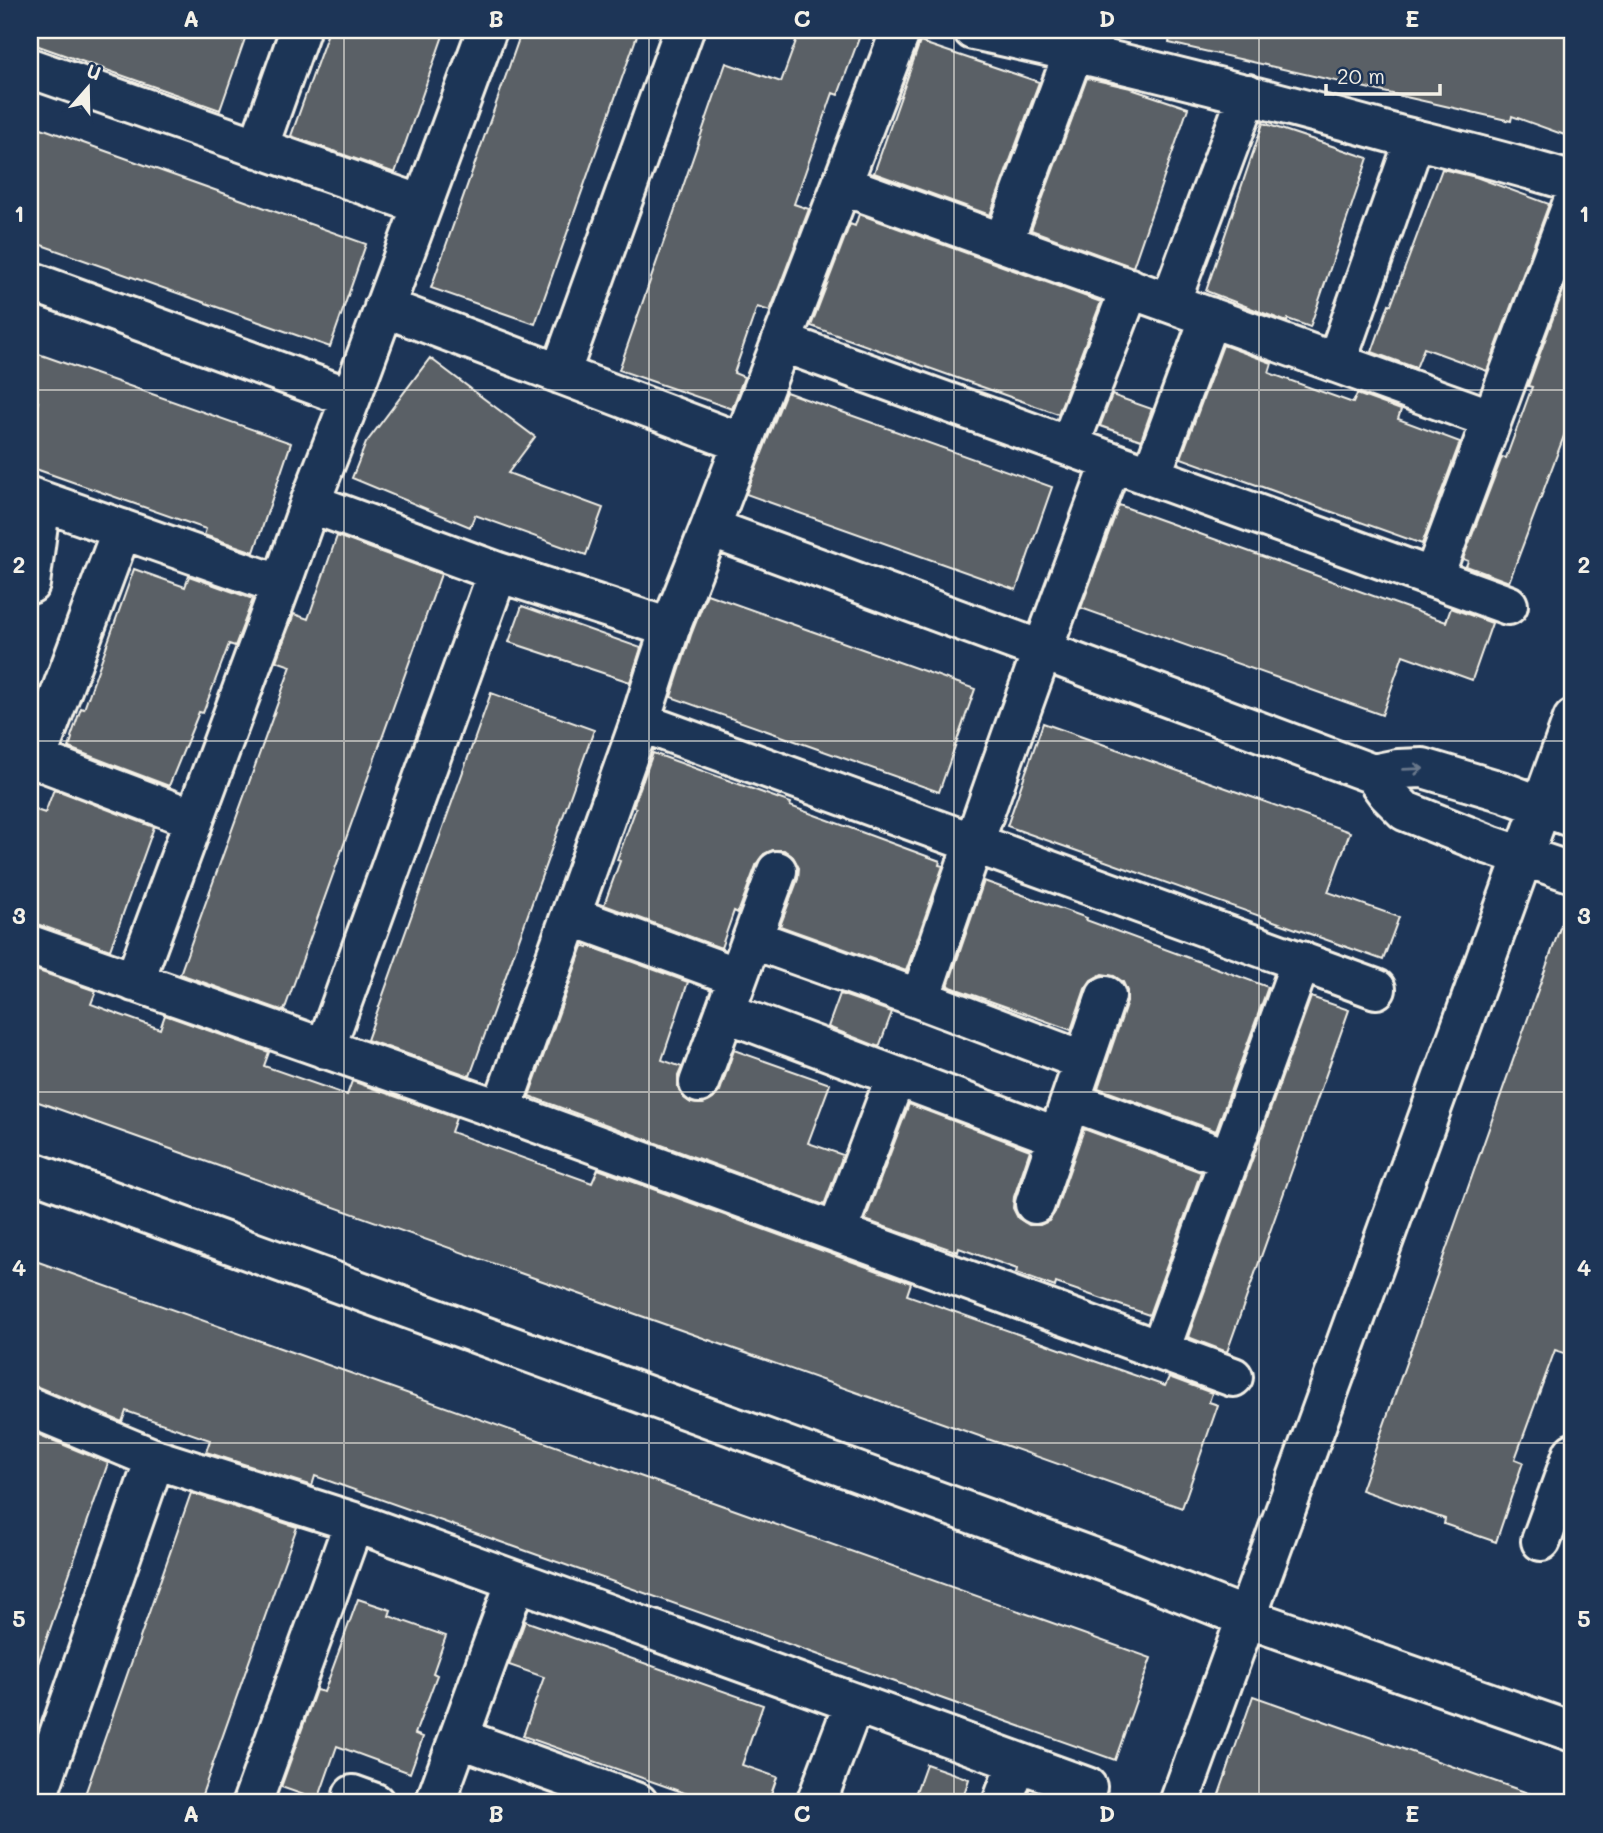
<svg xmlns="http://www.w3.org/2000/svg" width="1603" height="1833" viewBox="0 0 1603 1833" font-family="Mali,sans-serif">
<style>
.building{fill:#5a6166;stroke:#f4f1e8;stroke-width:2}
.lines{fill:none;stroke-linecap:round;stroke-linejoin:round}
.minor-casing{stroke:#f4f1e8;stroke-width:44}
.minor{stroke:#1d3557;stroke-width:38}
.oneway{stroke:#68778a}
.grid{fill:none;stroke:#f4f1e8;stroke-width:2;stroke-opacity:0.55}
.neatline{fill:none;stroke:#f4f1e8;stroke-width:2.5}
.grid-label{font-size:23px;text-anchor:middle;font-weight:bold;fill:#f4f1e8}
</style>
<rect width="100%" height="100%" fill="#1d3557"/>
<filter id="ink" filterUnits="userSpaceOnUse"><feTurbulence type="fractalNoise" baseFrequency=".0143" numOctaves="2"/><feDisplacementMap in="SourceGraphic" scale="14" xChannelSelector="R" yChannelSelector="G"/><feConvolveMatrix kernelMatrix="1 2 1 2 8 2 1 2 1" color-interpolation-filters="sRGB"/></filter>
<g filter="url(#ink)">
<path class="building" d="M30,30H248L220,110L30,43Z
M329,30H445L395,173L291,136Z
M522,30H639L535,324L431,288Z
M800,30H862L838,95L833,93L794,204L809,209L770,311L757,307L734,373L744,377L732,409L619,370L726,63L781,82Z
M1171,30H1573V138L1512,116L1511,121L1169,43Z
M920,42L1039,82L990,215L874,173Z
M1087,78L1135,89L1134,90L1188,108L1133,267L1031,230Z
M1263,123L1368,158L1310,327L1288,319L1287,322L1206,291Z
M30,124L366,244L330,347L30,241Z
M1442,169L1476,177L1549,204L1487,371L1424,348L1416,368L1372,352L1389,304L1391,305Z
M859,214L1101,302L1058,414L811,326L850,224L855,226Z
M1573,264V412L1509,582L1466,566L1468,561L1463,559L1502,457L1506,458L1532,387L1528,386Z
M1223,345L1272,363L1269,373L1353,403L1357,394L1401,410L1398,419L1460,442L1422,544L1181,458Z
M30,351L291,443L254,552L204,535L206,529L30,467V427L38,402L30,400Z
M430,358L535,437L508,473L603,508L586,555L475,515L470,527L352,478L366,443Z
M786,392L1052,487L1016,590L746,494Z
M1112,395L1152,409L1141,440L1100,426Z
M1119,505L1446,622L1451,608L1492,623L1472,680L1403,655L1382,715L1081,608Z
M337,536L441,574L284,1011L180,974L291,666L276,661L294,614L308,619Z
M134,569L185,587L189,576L253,599L235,646L229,644L203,713L199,712L169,786L69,748L72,738L71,737L81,708L84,709Z
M707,594L975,689L939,792L671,697L691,635Z
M522,606L641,648L630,682L509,642Z
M491,693L594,730L470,1076L367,1040Z
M1043,723L1350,832L1328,892L1399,917L1383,960L1007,826Z
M653,753L791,803L790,806L940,861L939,865L943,866L906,971L780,926L798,879L799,868L793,857L784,850H773L764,854L757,863L738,913L734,911L721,948L604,905L620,861L617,860L636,808L633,807Z
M54,789L154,827L110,950L37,924H30V808L45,813Z
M984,881L1087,918L1086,920L1268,987L1216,1131L1098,1088L1127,1002V991L1123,982L1114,976L1102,974L1091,980L1085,989L1071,1030L948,986Z
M1568,905L1573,906V1337L1567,1354L1555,1350L1515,1459L1523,1462L1496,1542L1444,1524L1445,1519L1361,1490Z
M583,946L588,948L589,946L688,982L662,1060L682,1067L678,1076V1087L683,1097L691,1103L703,1104L713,1099L720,1091L734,1050L830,1084L808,1143L843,1155L824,1205L529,1096Z
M30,968L96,991L91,1004L118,1014L160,1029L165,1015L269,1052L264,1066L347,1095L352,1081L456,1118L451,1132L592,1183L598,1169L911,1283L907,1295L1165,1386L1169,1377L1212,1393L1209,1402L1218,1405L1182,1508L30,1099Z
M840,994L892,1012L879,1047L828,1027Z
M1311,997L1349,1010L1227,1352L1188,1337Z
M909,1104L1030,1150L1014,1197L1013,1208L1018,1218L1029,1225H1040L1049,1221L1055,1212L1084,1129L1201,1172L1149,1315L1056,1283L1055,1287L1016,1273L1017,1269L959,1248L958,1252L865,1220Z
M30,1259L1151,1658L1115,1760L315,1476L312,1486L206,1452L210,1440L126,1411L122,1422L38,1387L30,1386Z
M30,1431L108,1463L35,1672L30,1671Z
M191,1493L297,1527L284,1563L199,1803H82Z
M358,1599L391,1610L389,1616L446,1636L433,1673L437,1675L415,1734L423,1737L410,1773L337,1746L318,1800L281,1787L316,1690L324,1692Z
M525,1621L763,1705L742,1765L777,1777L768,1803H713L523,1736L544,1677L509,1665Z
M1253,1696L1542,1798L1541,1803H1216Z
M926,1764L969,1779L961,1803H912Z"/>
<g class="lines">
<g class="minor-casing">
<path id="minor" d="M973,30C1116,60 1257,96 1398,135C1457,150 1515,164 1573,182
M30,68L422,205
M258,148L300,30
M842,185L1492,419
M1003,243L1074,51
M30,281L351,398
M1170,303L1248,94
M384,307L742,443
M781,342L1508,605
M1336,363L1415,139
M560,374L684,30
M1069,446L1130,288
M1151,476L1210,317
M30,497L281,585
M310,503L498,572L670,628
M710,528L1041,650L1373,774L1398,769L1423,768L1504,792L1573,818
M1433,578L1573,202
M30,584L41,501
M640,722L1376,989
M30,757L194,819
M36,759L122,529
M1373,774L1387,793L1405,811L1490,845L1573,873
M571,916L738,977
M752,939L920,999L1084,1061
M30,945L501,1110L1233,1377
M134,982L281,585L310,503L351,398L487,30
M920,999C981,819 1045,640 1112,462
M725,1012L1058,1137
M325,1049L498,572
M699,1083L777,871
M1070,1101L1229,1159
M501,1110L640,722L670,628L710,528L901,30
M30,1171L1116,1566L1247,1618L1573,1732
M1035,1204L1106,996
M837,1232L896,1076
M1160,1350L1301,961
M30,1407L155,1459L354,1522L1087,1787
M1541,1541L1573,1453
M459,1738L638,1803
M353,1795L375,1803
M35,1803L155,1459
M252,1803L354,1522
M435,1803L516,1581
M816,1803L854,1703
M1002,1803L1017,1762
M1179,1803L1573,719"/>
</g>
<use href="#minor" class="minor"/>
</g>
<defs><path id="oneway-shaft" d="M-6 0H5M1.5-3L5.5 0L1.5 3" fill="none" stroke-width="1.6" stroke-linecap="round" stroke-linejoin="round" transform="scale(1.75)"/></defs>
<use class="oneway" href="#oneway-shaft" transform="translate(1413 769) rotate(-2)"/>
</g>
<path class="grid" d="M344,30V1803M649,30V1803M954,30V1803M1259,30V1803M30,390H1573M30,741H1573M30,1092H1573M30,1443H1573"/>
<rect width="1603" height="1833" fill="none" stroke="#1d3557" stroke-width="77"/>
<g transform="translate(88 88) rotate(20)" stroke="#1d3557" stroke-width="5" paint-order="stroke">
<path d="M0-5L12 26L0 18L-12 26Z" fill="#f4f1e8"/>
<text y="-10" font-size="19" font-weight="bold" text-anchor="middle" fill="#f4f1e8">U</text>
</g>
<path d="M1326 84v10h114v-10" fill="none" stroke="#f4f1e8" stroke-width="3.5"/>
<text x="1337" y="84" font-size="21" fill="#f4f1e8" stroke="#1d3557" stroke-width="5" paint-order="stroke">20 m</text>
<rect x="38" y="38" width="1526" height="1756" class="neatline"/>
<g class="grid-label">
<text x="191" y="27">A</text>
<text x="496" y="27">B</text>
<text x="802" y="27">C</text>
<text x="1107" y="27">D</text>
<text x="1412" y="27">E</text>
<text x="19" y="222">1</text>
<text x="1584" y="222">1</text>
<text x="19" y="573">2</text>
<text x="1584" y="573">2</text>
<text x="19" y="924">3</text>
<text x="1584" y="924">3</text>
<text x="19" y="1276">4</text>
<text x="1584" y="1276">4</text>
<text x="19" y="1627">5</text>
<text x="1584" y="1627">5</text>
<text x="191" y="1822">A</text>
<text x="496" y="1822">B</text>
<text x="802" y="1822">C</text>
<text x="1107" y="1822">D</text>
<text x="1412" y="1822">E</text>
</g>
</svg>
